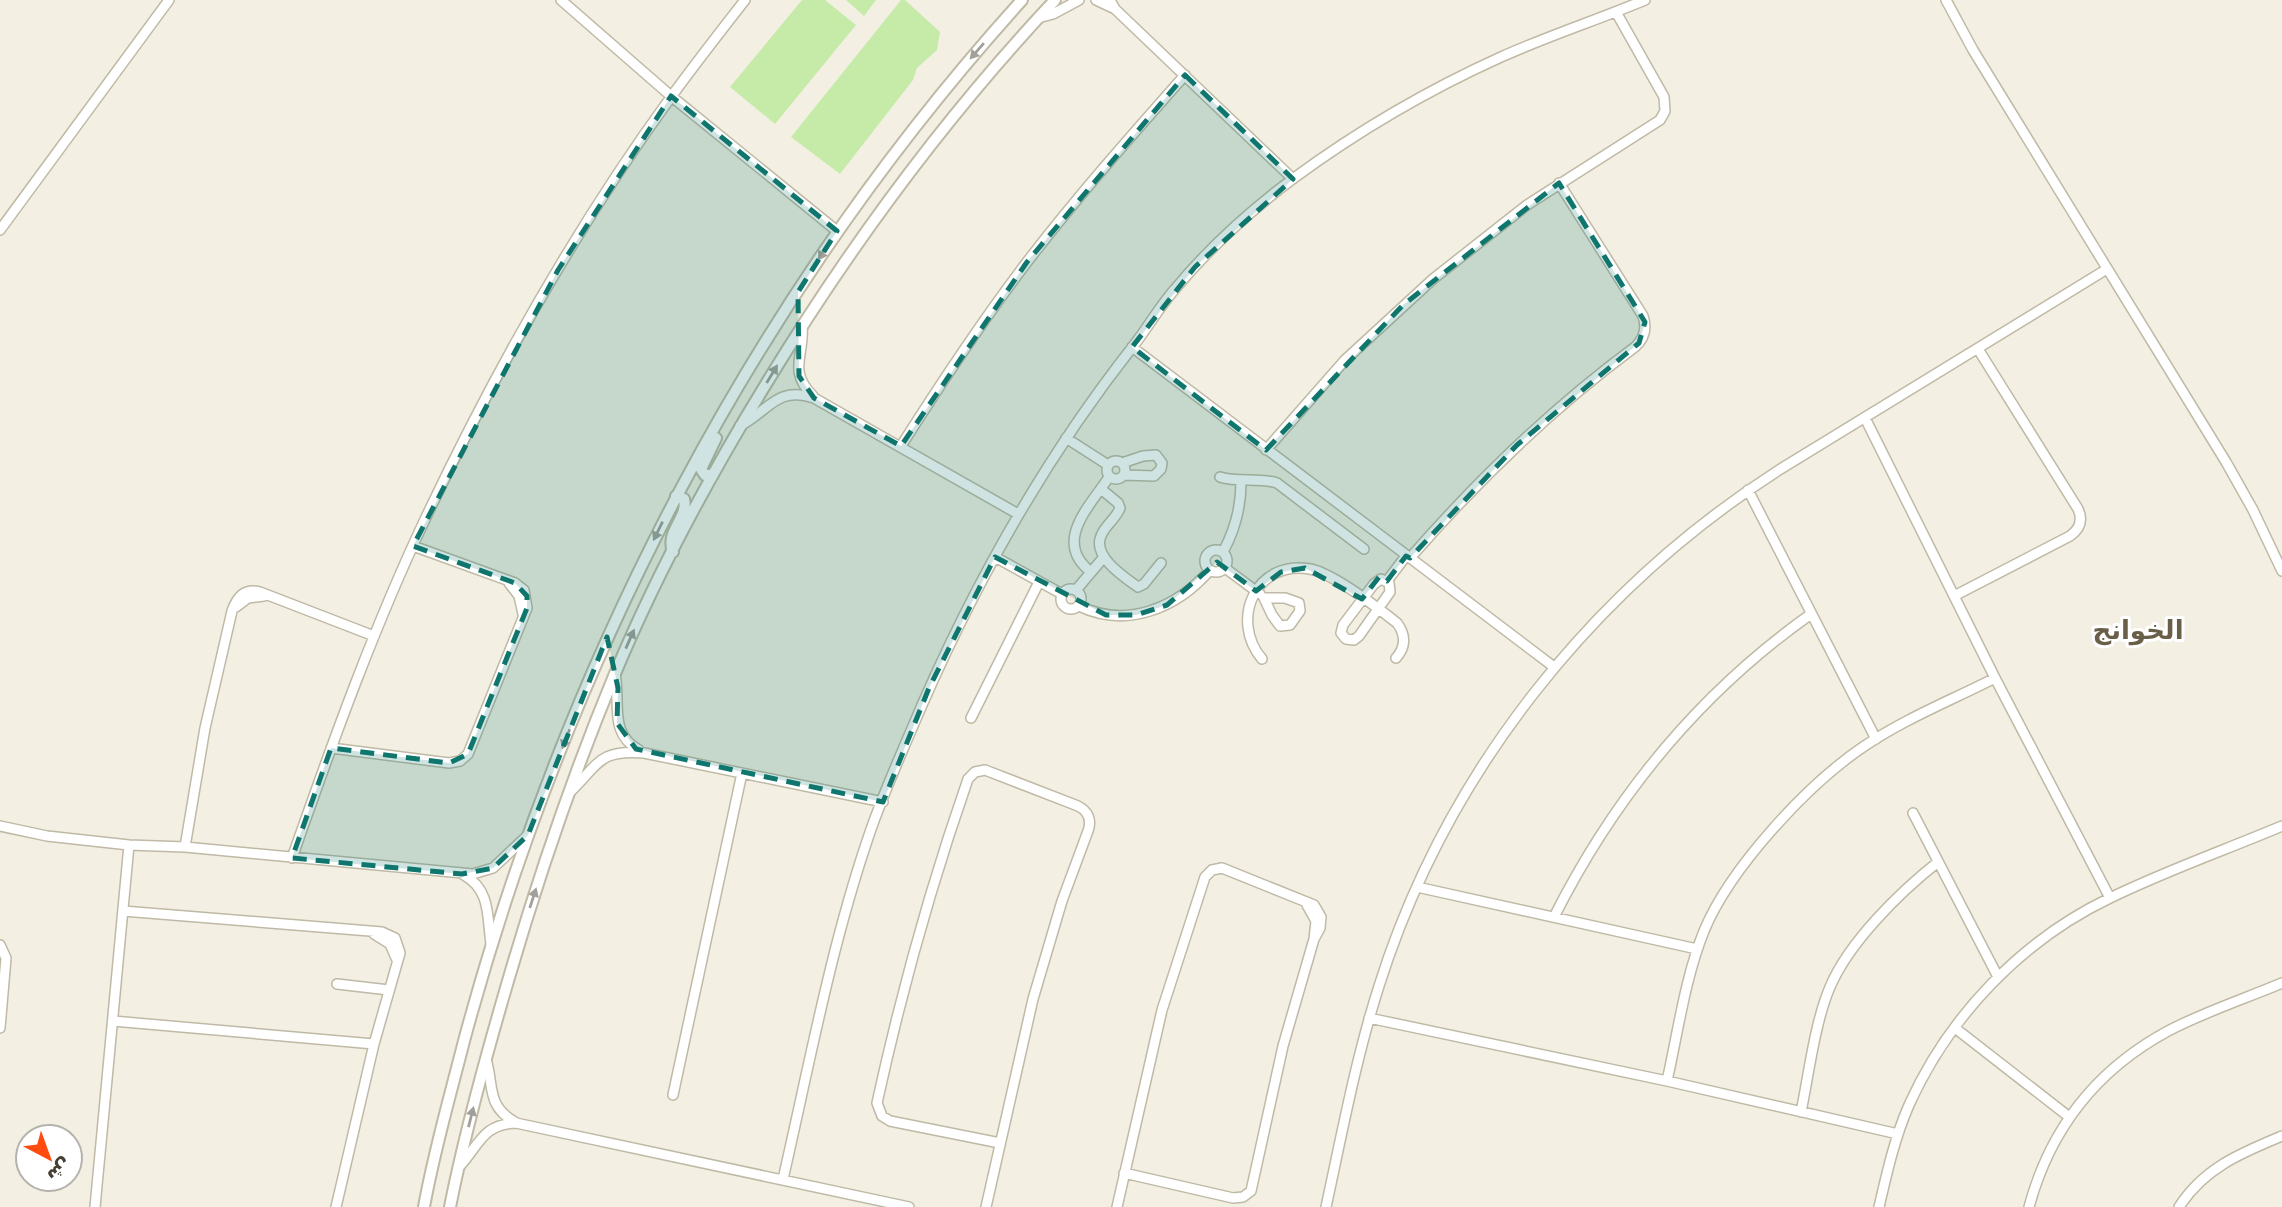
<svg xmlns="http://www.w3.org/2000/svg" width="2282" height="1207" viewBox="0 0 2282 1207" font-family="'DejaVu Sans',Cairo,sans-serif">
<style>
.green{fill:#c6eba8}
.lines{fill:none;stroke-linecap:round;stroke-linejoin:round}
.minor-casing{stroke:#bfb9a5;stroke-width:12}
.tertiary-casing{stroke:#bfb9a5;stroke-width:14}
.minor{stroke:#fff;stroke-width:9}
.tertiary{stroke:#fff;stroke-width:10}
.oneway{fill:#a2a099}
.marked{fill:#0f766e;fill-opacity:0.2;stroke:#0f766e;stroke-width:5;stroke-dasharray:14 9;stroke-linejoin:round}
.labels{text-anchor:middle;stroke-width:6;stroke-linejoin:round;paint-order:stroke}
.district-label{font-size:26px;font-weight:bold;fill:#695f49;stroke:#fff}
</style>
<rect width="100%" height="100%" fill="#f3f0e3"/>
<path class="green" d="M802,0H825L856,25L775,124L730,87Z
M846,0H876L864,16Z
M901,0H905L940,32L937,50L917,68L913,80L840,174L791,137Z"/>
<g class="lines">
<g class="minor-casing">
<path id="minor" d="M561,0L671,96L837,231
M1096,0L1113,8
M1110,0L1115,9L1293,179
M1946,0L1973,50L2226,462L2253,510L2282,571
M1038,18L1053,14L1079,0
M0,230L169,0
M802,325C805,356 787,370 813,396
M1132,347L1554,667
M1865,418L1995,678L2110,898
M740,426C770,410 776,386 814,398L1018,514
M1066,438L1108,465
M901,446C941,383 982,321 1027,262C1077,197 1131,136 1185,75
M1266,450L1345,360L1433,279L1527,205L1660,120L1665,111L1664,97L1616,12
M1107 470a9 9 0 1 1 18 0a9 9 0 1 1-18 0Z
M1122,463L1143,456L1156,455L1162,463L1161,469L1154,476L1124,475
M1220,477C1239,483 1258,477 1277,483L1364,549
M1101,489L1118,503L1120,508C1116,519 1105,525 1101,536C1092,556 1124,577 1138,587L1144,584L1161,563
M1748,490L1876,739
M1205 561a11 11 0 1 1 22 0a11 11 0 1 1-22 0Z
M1223,552C1235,530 1241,507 1241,482
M995,557L1062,594
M1410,558C1478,480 1551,409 1635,347C1645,338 1647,328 1643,316L1559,183
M1225,568L1260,594
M1091,572C1052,542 1090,506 1109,477
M1381,579L1389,583L1390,592L1359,636L1354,640L1346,639L1341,633L1343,625L1374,584Z
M1387,581L1406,556
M509,583L519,596L523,614
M1061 599a10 10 0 1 1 20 0a10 10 0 1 1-20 0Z
M1076,590L1104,557
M1956,595L2070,536C2080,529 2083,520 2078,509L1978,349
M1264,598H1285L1299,603L1300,611L1290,625L1280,626L1272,615Z
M1079,606C1127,629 1177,608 1210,570
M236,607L248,598L264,596
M1262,659C1229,620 1256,559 1310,569C1332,573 1378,608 1397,623C1406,635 1406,647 1396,658
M615,674C621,702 608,733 639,750
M971,718L1039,582
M331,748L449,763L460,761L468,754L527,608L524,590L515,583L413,546
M570,792C599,764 599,749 644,753L883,802
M1913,813L1998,977
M0,826L47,836L129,845L185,847L473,874L493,868L528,835
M185,847L205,728L232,611C237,597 244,588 260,592L374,636
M292,858C333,741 375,624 428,513C497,368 577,226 671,97C695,64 720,32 745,0
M464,875C491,890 487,917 491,944
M1417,887L1697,949
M123,911L382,932L395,938L400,953L374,1044L336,1207
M1554,917C1615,796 1701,692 1811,614
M374,934L390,944L396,958
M0,945L6,958L0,1028
M337,984L389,990
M1369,1018L1667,1081L1898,1134
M113,1021L374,1044
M1955,1028L2068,1116
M486,1059C494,1085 486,1106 515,1122
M1667,1081C1678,1032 1685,978 1704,931C1730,868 1807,785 1863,747C1904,719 1952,700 1995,678
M673,1095L742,773
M1801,1112C1809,1073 1815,1022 1830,987C1849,942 1900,892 1938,862
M459,1167C479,1146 482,1124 516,1123L909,1207
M1124,1173L1233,1198L1243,1197L1251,1191L1283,1046L1314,939L1316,921L1307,905
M783,1179C809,1066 830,951 867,841C879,804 895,768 910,733C968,595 1041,463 1134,345C1148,327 1160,306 1175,289C1209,248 1251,210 1294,178C1358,131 1428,90 1501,57C1548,36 1597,20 1645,0
M95,1207L129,845
M986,1207L1033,999L1062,901L1088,831C1092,820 1088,811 1078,806L985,770L975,772L968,779C931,885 901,993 877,1103L882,1116L890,1121L1000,1143
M1117,1207L1162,1010L1205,877L1212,870L1222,868L1314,905L1321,917L1320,928L1314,939
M1326,1207C1342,1133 1356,1058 1379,986C1446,773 1592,590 1779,470L2107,269
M1879,1207C1887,1172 1895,1137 1909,1105C1949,1016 2022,940 2110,898C2165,871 2225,850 2282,826
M2029,1207C2050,1129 2096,1070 2168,1031C2204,1012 2244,999 2282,983
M2179,1207C2204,1168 2241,1153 2282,1136"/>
</g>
<g class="tertiary-casing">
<path id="tertiary" d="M713,475H705L701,469L716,438
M673,552C665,531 689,518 684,499L676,496
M424,1207C434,1151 450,1096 464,1041C567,658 755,295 1022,0
M450,1207C465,1131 486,1056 508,981C538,878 573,775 614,676C656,575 709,477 766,384C850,246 945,117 1055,0"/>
</g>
<use href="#minor" class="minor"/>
<use href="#tertiary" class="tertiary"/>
</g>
<defs><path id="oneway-solid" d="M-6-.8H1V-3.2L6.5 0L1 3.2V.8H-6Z" transform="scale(1.75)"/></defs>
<g class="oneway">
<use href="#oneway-solid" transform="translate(977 51) rotate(131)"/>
<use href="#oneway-solid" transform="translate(824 251) rotate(122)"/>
<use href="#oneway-solid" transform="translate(772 374) rotate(-59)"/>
<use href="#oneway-solid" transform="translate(658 531) rotate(116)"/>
<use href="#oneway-solid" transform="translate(630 639) rotate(-66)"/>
<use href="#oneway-solid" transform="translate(566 739) rotate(111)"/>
<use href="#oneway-solid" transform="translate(533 898) rotate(-72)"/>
<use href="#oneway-solid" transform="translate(471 1117) rotate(-76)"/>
</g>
<path class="marked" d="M1185,75L1293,179L1195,267L1132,347L1266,450L1403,305L1559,183L1645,322L1639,343L1517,445L1410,558L1406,556L1387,581L1379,577L1362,599L1305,568L1281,572L1256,591L1217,562L1167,605L1136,615H1106L995,557L929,688L883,802L636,749L617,723L618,688L607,637L528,835L493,868L462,874L292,858L331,748L449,763L468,754L527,608V596L515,583L413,546L558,270L671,96L837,231L798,292L799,376L814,398L901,446L1027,262Z"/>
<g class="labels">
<g class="district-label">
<text x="2138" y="639">الخوانج</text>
</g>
</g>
<g transform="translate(49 1158) rotate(139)"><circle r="33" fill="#ffffff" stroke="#b5b3ad" stroke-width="2"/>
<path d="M0-5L12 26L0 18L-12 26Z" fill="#ff4b0e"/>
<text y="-10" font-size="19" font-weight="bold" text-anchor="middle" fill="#454033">ش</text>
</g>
</svg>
